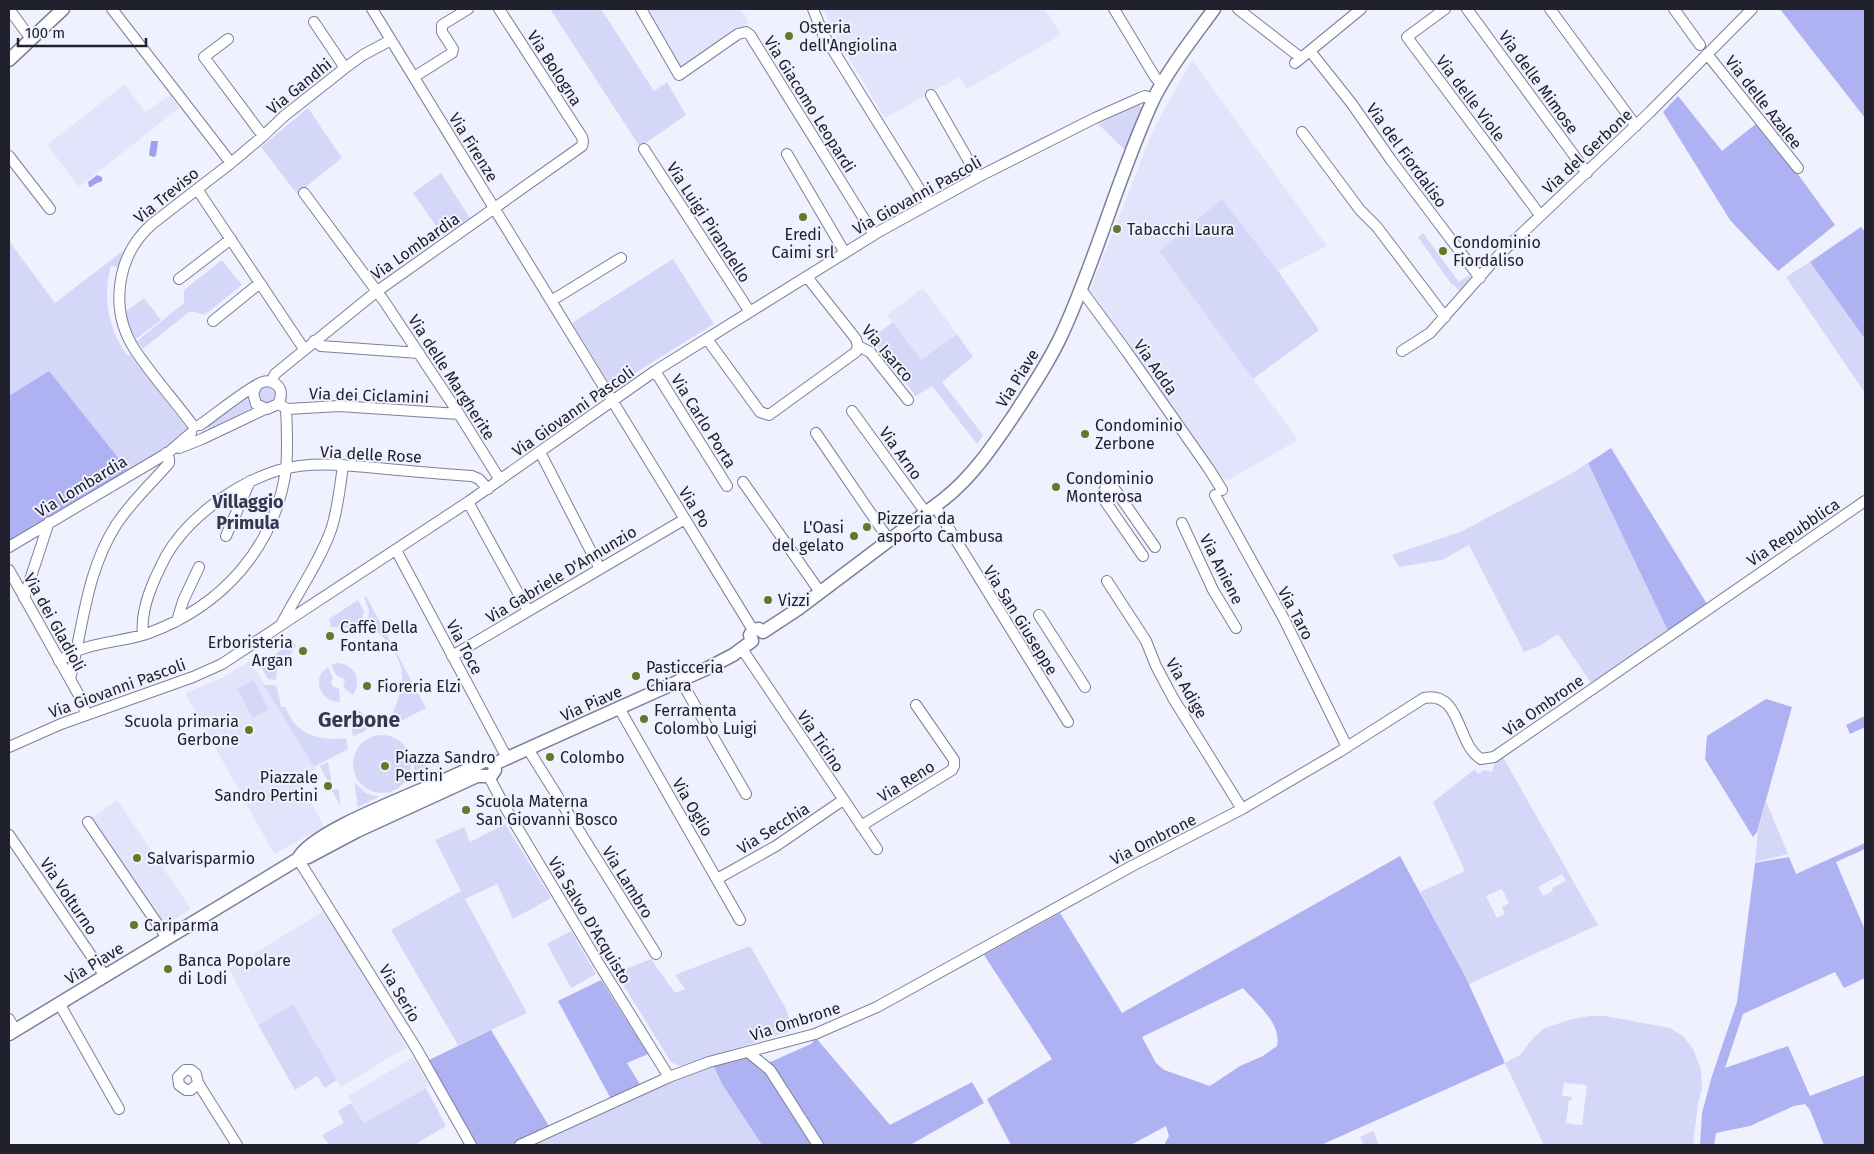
<svg xmlns="http://www.w3.org/2000/svg" width="1874" height="1154" viewBox="0 0 1874 1154" font-family="'Fira Sans',sans-serif">
<style>
.built{fill:#e2e4fc}
.green{fill:#d4d7f7;fill-rule:evenodd}
.forest{fill:#aeb1f2;fill-rule:evenodd}
.water{fill:#9da0f0}
.lines{fill:none;stroke-linecap:round;stroke-linejoin:round}
.minor-casing{stroke:#7d7f9b;stroke-width:12}
.tertiary-casing{stroke:#7d7f9b;stroke-width:15}
.minor{stroke:#fff;stroke-width:10}
.tertiary{stroke:#fff;stroke-width:12}
.poi-dot{fill:#63792a;stroke:#f0f1fe;stroke-width:2}
.labels{text-anchor:middle;stroke-width:4;stroke-linejoin:round;paint-order:stroke}
.poi-label{font-size:16px;fill:#20212c;stroke:#f0f1fe;text-anchor:start}
.street-label{font-size:16px;fill:#20212c;stroke:#f0f1fe}
.neighbourhood-label{font-size:18px;font-weight:bold;fill:#373850;stroke:#f0f1fe}
.district-label{font-size:21px;font-weight:bold;fill:#373850;stroke:#f0f1fe}
</style>
<rect width="100%" height="100%" fill="#f0f1fe"/>
<path class="built" d="M646,9H741L749,22L680,68Z
M824,9H1045L1061,35L967,89L959,77L885,118L835,35Z
M1192,60L1327,246L1278,271L1222,199L1159,251L1298,440L1229,480L1223,479L1206,456L1090,290L1155,126Z
M125,84L145,112L170,95L179,108L79,187L47,145Z
M923,288L957,334L921,361L887,315Z
M250,661L316,769L300,780L324,827L274,854L185,693L222,678Z
M117,800L191,909L164,926L90,819Z
M325,910L407,1047L341,1087L293,1004L258,1025L229,969Z
M413,1057L429,1086L364,1123L348,1096Z"/>
<path class="green" d="M550,9H601L654,91L667,82L686,115L640,147Z
M1139,104L1142,109L1125,150L1098,124Z
M308,108L342,158L297,194L261,147Z
M441,173L470,218L443,236L413,193Z
M1222,199L1278,271L1319,330L1253,379L1159,251Z
M1423,233L1459,282L1469,275L1471,278L1459,291L1454,285H1452L1418,237Z
M9,241L55,303L124,250L118,267L111,266C102,296 108,330 128,356L130,355L187,428L188,430L175,442L128,470L49,371L9,396Z
M673,259L714,324L616,385L611,386L572,323Z
M222,260L242,285L206,314C200,316 195,310 189,312L143,349L137,341L184,303V290Z
M1810,262L1865,339V393L1786,277Z
M144,298L161,320L136,339L128,323L125,312Z
M893,322L921,360L957,334L973,357L942,382L983,435L977,444L932,386L916,396L871,339Z
M258 395a9 9 0 1 1 18 0a9 9 0 1 1-18 0Z
M246,397L256,410L210,431L207,425Z
M1588,463L1668,631L1591,683L1558,634L1539,646L1524,652L1469,545L1442,560L1399,567L1392,555L1460,532L1569,475Z
M366,596L426,708L390,727L388,725C399,696 412,676 391,647C388,642 382,635 377,632C375,631 370,630 367,628L369,610L364,597Z
M358,600L364,611L361,623H354L352,628L331,627L329,619Z
M293,642L296,646L285,664L279,662L277,670L276,680L268,679L260,665Z
M336,663C354,663 363,680 353,695L343,687L345,682L343,678L337,676L331,665Z
M328,667L333,678L331,682L332,686L339,689L340,702C321,702 310,679 328,667Z
M253,680L269,709L253,718L237,689Z
M264,685H274L277,687L281,707H285C288,712 291,720 295,724C308,738 329,741 346,738L348,749L314,767Z
M359,710L375,724L362,733L353,736L349,715Z
M353 764a29 29 0 1 1 58 0a29 29 0 1 1-58 0Z
M412,752L433,772L409,783L414,770Z
M1503,757L1598,925L1469,984L1420,892L1465,871L1433,802L1475,769L1478,774L1484,770L1492,772L1494,764ZM1562,874L1566,881L1552,888L1553,891L1543,896L1538,887ZM1502,889L1509,903L1502,907L1505,914L1497,918L1486,896Z
M328,762L333,790L339,789L340,806L320,766Z
M354,782L366,793L379,797L358,807Z
M1766,801L1788,854L1755,862L1758,830Z
M505,824L551,898L513,919L497,884L465,899L527,1013L458,1045L391,930L461,891L435,840L464,827L470,842Z
M571,931L596,974L571,988L547,944Z
M750,946L785,1007L794,1030L680,1066L671,1062L616,973L651,959L675,993L685,989L675,975Z
M293,1004L337,1080L325,1088L317,1076L295,1090L258,1025Z
M1590,1016H1605L1670,1028L1684,1037L1693,1049L1701,1069L1702,1089L1698,1103L1693,1145H1544L1505,1063L1520,1055L1534,1037L1545,1028L1572,1019ZM1564,1083L1587,1085L1582,1125L1566,1123L1569,1100H1572V1097L1562,1096Z
M713,1065L722,1084L762,1145H528L671,1080Z
M426,1088L446,1126L414,1145H329L322,1135L344,1123L338,1111L351,1103L364,1123Z
M1373,1131L1379,1145H1364L1360,1137Z"/>
<path class="forest" d="M1780,9H1865V118Z
M1678,96L1722,151L1757,123L1794,169L1835,225L1778,271L1730,220L1663,112Z
M1861,227L1865,232V339L1810,262Z
M49,371L128,470L9,542V396Z
M1611,448L1707,604L1668,631L1588,463Z
M1766,699L1792,707L1757,832L1753,837L1705,759L1707,736Z
M1865,716V727L1850,734L1846,725Z
M1865,843V849L1836,862L1865,930V978L1844,988L1835,972L1743,1014L1725,1068L1788,1046L1810,1096L1865,1075V1145H1824L1810,1110L1805,1104L1794,1106L1750,1126L1716,1133L1714,1145H1700L1702,1113L1712,1076L1737,1002L1755,863L1789,857L1796,874Z
M1400,856L1465,976L1505,1063L1321,1145H1164L1169,1136L1166,1126L1131,1145H1011L987,1099L1052,1059L984,955L1060,913L1122,1013ZM1243,988C1257,1004 1282,1024 1277,1046L1263,1056L1240,1066L1210,1086L1164,1070L1156,1063L1142,1037Z
M601,980L648,1054L627,1063L641,1086L611,1099L558,1001Z
M491,1030L549,1126L511,1145H477L429,1060Z
M816,1038L890,1125L972,1082L984,1103L910,1145H762L722,1084L713,1065L747,1057L759,1067L811,1044Z"/>
<path class="water" d="M151,141H158L156,156L153,157L149,155Z
M97,175L102,177V181L95,184L91,187H89L88,182Z"/>
<g class="lines">
<g class="minor-casing">
<path id="minor" d="M9,9L31,39
M112,9L231,163
M372,9L753,630
M641,9L679,75L738,34L746,32L750,35L874,235
M813,9L823,34L928,203
M1114,9L1155,77L1162,85
M1238,9L1301,58
M1445,9L1407,37L1540,215
M1467,9L1587,173
M1550,9L1636,126
M1674,9L1700,45
M314,22L345,68
M228,39L204,57L263,136
M1310,51L1352,104L1391,160L1480,278
M1707,54L1798,168
M1295,63L1361,9
M414,77L452,53L453,49L442,32V25L468,9
M931,95L978,177
M1302,132L1360,210L1377,227L1445,317
M644,149L750,312
M787,154L845,253
M9,156L50,209
M197,189L304,349
M304,193L384,301L459,414L500,480
M807,277L856,339L858,346L870,352L908,400
M179,279L231,239
M1080,288L1127,352L1209,469L1222,490
M551,301L621,258
M213,321L260,283
M707,339L760,412L769,415L856,352L858,346
M314,341L321,346L419,353
M1402,351L1430,333L1499,255L1650,112L1752,9
M655,371L727,486
M271,382L275,374L281,369L376,292L582,146L583,142L582,137L499,9
M278,404L288,409L339,406L459,414
M852,411L926,513
M200,425C215,415 248,387 263,382C269,380 277,383 280,389C282,395 281,399 278,404L267,409L256,404L253,393L257,385
M194,427C175,401 153,377 135,350C109,310 116,256 152,224L231,163L263,136L283,117L345,68L363,55L391,40
M816,433L889,540
M204,438L265,409
M179,448L202,439
M540,452L600,569
M743,482L820,592
M1215,495L1284,619L1347,747
M468,502L528,611
M935,506L1068,722
M1182,523L1213,590L1236,628
M226,536L250,481
M9,547L169,452L191,433
M396,550L507,758
M1143,556L1105,501L1103,493L1105,489L1112,487L1116,491L1155,547
M9,570L81,699L86,715
M1107,581L1146,641L1156,666L1173,698L1242,809
M24,598L49,522
M1039,615L1085,687
M177,621L183,601L199,567
M282,623C298,592 319,563 331,530C338,509 340,487 343,465
M143,635C140,608 154,579 166,556C178,535 195,518 215,503C234,489 256,477 279,470C311,461 345,465 377,468C409,471 441,474 472,476L479,479L488,489
M742,649L877,849
M452,656L685,519
M59,661C66,657 72,652 79,650C102,641 127,641 149,633C222,606 275,548 286,469C288,449 287,428 286,408
M70,679C83,627 86,572 116,525C131,502 151,484 169,463V459L166,453
M681,681L746,794
M619,708L740,920
M9,747L61,724L193,677L222,664L468,502L655,371L880,231L978,177L1095,118L1140,98L1145,96L1154,99
M528,749L656,954
M489,777L505,807L599,964L669,1077
M88,822L167,938
M861,826L952,770L954,766V760L916,705
M9,835L105,976
M298,859L416,1048L471,1145
M717,879L776,846L843,800
M59,1003L119,1109
M9,1019L15,1030
M748,1052L770,1070L818,1145
M198,1083L191,1090H186L179,1085L178,1077L185,1070H191L196,1074L198,1083L237,1145
M520,1145L669,1077L709,1062L815,1034L877,1007L1132,866L1242,809L1339,752L1424,698C1462,691 1456,744 1481,759L1494,757L1865,501"/>
</g>
<g class="tertiary-casing">
<path id="tertiary" d="M9,60L63,9
M763,632L798,609L944,499C973,476 993,446 1014,415C1031,389 1049,362 1062,334C1097,258 1118,176 1153,100C1169,68 1193,38 1214,9
M752,641L750,635L753,630L759,629L763,632
M494,764L708,668L733,655L752,641
M298,859C314,826 447,784 484,761H489L494,764
M9,1034L298,859L308,857L357,831L477,776H491L495,770L494,764"/>
</g>
<use href="#minor" class="minor"/>
<use href="#tertiary" class="tertiary"/>
</g>
<g class="poi-dot">
<circle cx="789" cy="36" r="5"/>
<circle cx="803" cy="217" r="5"/>
<circle cx="1117" cy="229" r="5"/>
<circle cx="1443" cy="251" r="5"/>
<circle cx="1085" cy="434" r="5"/>
<circle cx="1056" cy="487" r="5"/>
<circle cx="867" cy="527" r="5"/>
<circle cx="854" cy="536" r="5"/>
<circle cx="768" cy="600" r="5"/>
<circle cx="330" cy="636" r="5"/>
<circle cx="303" cy="651" r="5"/>
<circle cx="636" cy="676" r="5"/>
<circle cx="367" cy="686" r="5"/>
<circle cx="644" cy="719" r="5"/>
<circle cx="249" cy="730" r="5"/>
<circle cx="550" cy="757" r="5"/>
<circle cx="385" cy="766" r="5"/>
<circle cx="328" cy="786" r="5"/>
<circle cx="466" cy="810" r="5"/>
<circle cx="137" cy="858" r="5"/>
<circle cx="134" cy="925" r="5"/>
<circle cx="168" cy="969" r="5"/>
</g>
<g class="labels">
<g class="poi-label">
<text x="799" y="33">Osteria<tspan x="799" dy="18">dell'Angiolina</tspan></text>
<text x="1127" y="235">Tabacchi Laura</text>
<text x="803" y="240" text-anchor="middle">Eredi<tspan x="803" dy="18">Caimi srl</tspan></text>
<text x="1453" y="248">Condominio<tspan x="1453" dy="18">Fiordaliso</tspan></text>
<text x="1095" y="431">Condominio<tspan x="1095" dy="18">Zerbone</tspan></text>
<text x="1066" y="484">Condominio<tspan x="1066" dy="18">Monterosa</tspan></text>
<text x="877" y="524">Pizzeria da<tspan x="877" dy="18">asporto Cambusa</tspan></text>
<text x="844" y="533" text-anchor="end">L'Oasi<tspan x="844" dy="18">del gelato</tspan></text>
<text x="778" y="606">Vizzi</text>
<text x="340" y="633">Caffè Della<tspan x="340" dy="18">Fontana</tspan></text>
<text x="293" y="648" text-anchor="end">Erboristeria<tspan x="293" dy="18">Argan</tspan></text>
<text x="646" y="673">Pasticceria<tspan x="646" dy="18">Chiara</tspan></text>
<text x="377" y="692">Fioreria Elzi</text>
<text x="654" y="716">Ferramenta<tspan x="654" dy="18">Colombo Luigi</tspan></text>
<text x="239" y="727" text-anchor="end">Scuola primaria<tspan x="239" dy="18">Gerbone</tspan></text>
<text x="395" y="763">Piazza Sandro<tspan x="395" dy="18">Pertini</tspan></text>
<text x="560" y="763">Colombo</text>
<text x="318" y="783" text-anchor="end">Piazzale<tspan x="318" dy="18">Sandro Pertini</tspan></text>
<text x="476" y="807">Scuola Materna<tspan x="476" dy="18">San Giovanni Bosco</tspan></text>
<text x="147" y="864">Salvarisparmio</text>
<text x="144" y="931">Cariparma</text>
<text x="178" y="966">Banca Popolare<tspan x="178" dy="18">di Lodi</tspan></text>
</g>
<g class="street-label">
<text transform="translate(555 68) rotate(57)" y="6">Via Bologna</text>
<text transform="translate(1539 82) rotate(54)" y="6">Via delle Mimose</text>
<text transform="translate(299 86) rotate(-39)" y="6">Via Gandhi</text>
<text transform="translate(1471 98) rotate(53)" y="6">Via delle Viole</text>
<text transform="translate(1764 102) rotate(52)" y="6">Via delle Azalee</text>
<text transform="translate(810 104) rotate(58)" y="6">Via Giacomo Leopardi</text>
<text transform="translate(474 147) rotate(58)" y="6">Via Firenze</text>
<text transform="translate(1587 151) rotate(-43)" y="6">Via del Gerbone</text>
<text transform="translate(1407 155) rotate(54)" y="6">Via del Fiordaliso</text>
<text transform="translate(166 195) rotate(-39)" y="6">Via Treviso</text>
<text transform="translate(917 195) rotate(-29)" y="6">Via Giovanni Pascoli</text>
<text transform="translate(709 222) rotate(57)" y="6">Via Luigi Pirandello</text>
<text transform="translate(415 246) rotate(-35)" y="6">Via Lombardia</text>
<text transform="translate(888 353) rotate(49)" y="6">Via Isarco</text>
<text transform="translate(1156 367) rotate(55)" y="6">Via Adda</text>
<text transform="translate(452 377) rotate(57)" y="6">Via delle Margherite</text>
<text transform="translate(1017 378) rotate(-58)" y="6">Via Piave</text>
<text transform="translate(369 395) rotate(2)" y="6">Via dei Ciclamini</text>
<text transform="translate(573 411) rotate(-35)" y="6">Via Giovanni Pascoli</text>
<text transform="translate(704 421) rotate(58)" y="6">Via Carlo Porta</text>
<text transform="translate(901 453) rotate(54)" y="6">Via Arno</text>
<text transform="translate(371 454) rotate(3)" y="6">Via delle Rose</text>
<text transform="translate(81 486) rotate(-31)" y="6">Via Lombardia</text>
<text transform="translate(695 507) rotate(58)" y="6">Via Po</text>
<text transform="translate(1793 532) rotate(-34)" y="6">Via Repubblica</text>
<text transform="translate(1222 569) rotate(63)" y="6">Via Aniene</text>
<text transform="translate(561 574) rotate(-31)" y="6">Via Gabriele D'Annunzio</text>
<text transform="translate(1296 613) rotate(62)" y="6">Via Taro</text>
<text transform="translate(1021 620) rotate(58)" y="6">Via San Giuseppe</text>
<text transform="translate(55 622) rotate(61)" y="6">Via dei Gladioli</text>
<text transform="translate(465 647) rotate(62)" y="6">Via Toce</text>
<text transform="translate(117 688) rotate(-20)" y="6">Via Giovanni Pascoli</text>
<text transform="translate(1187 688) rotate(60)" y="6">Via Adige</text>
<text transform="translate(591 703) rotate(-24)" y="6">Via Piave</text>
<text transform="translate(1543 705) rotate(-35)" y="6">Via Ombrone</text>
<text transform="translate(821 741) rotate(56)" y="6">Via Ticino</text>
<text transform="translate(906 781) rotate(-32)" y="6">Via Reno</text>
<text transform="translate(693 807) rotate(60)" y="6">Via Oglio</text>
<text transform="translate(773 828) rotate(-32)" y="6">Via Secchia</text>
<text transform="translate(1153 839) rotate(-27)" y="6">Via Ombrone</text>
<text transform="translate(628 882) rotate(58)" y="6">Via Lambro</text>
<text transform="translate(69 896) rotate(56)" y="6">Via Volturno</text>
<text transform="translate(590 920) rotate(59)" y="6">Via Salvo D'Acquisto</text>
<text transform="translate(94 963) rotate(-31)" y="6">Via Piave</text>
<text transform="translate(400 993) rotate(59)" y="6">Via Serio</text>
<text transform="translate(795 1021) rotate(-18)" y="6">Via Ombrone</text>
</g>
<g class="neighbourhood-label">
<text x="248" y="508">Villaggio<tspan x="248" dy="21">Primula</tspan></text>
</g>
<g class="district-label">
<text x="359" y="727">Gerbone</text>
</g>
</g>
<rect width="1874" height="1154" fill="none" stroke="#20212c" stroke-width="20"/>
<path d="M18 38v8h128v-8" fill="none" stroke="#20212c" stroke-width="2.5"/>
<text x="25" y="38" font-size="15" fill="#20212c" stroke="#f0f1fe" stroke-width="4" paint-order="stroke">100 m</text>
</svg>
